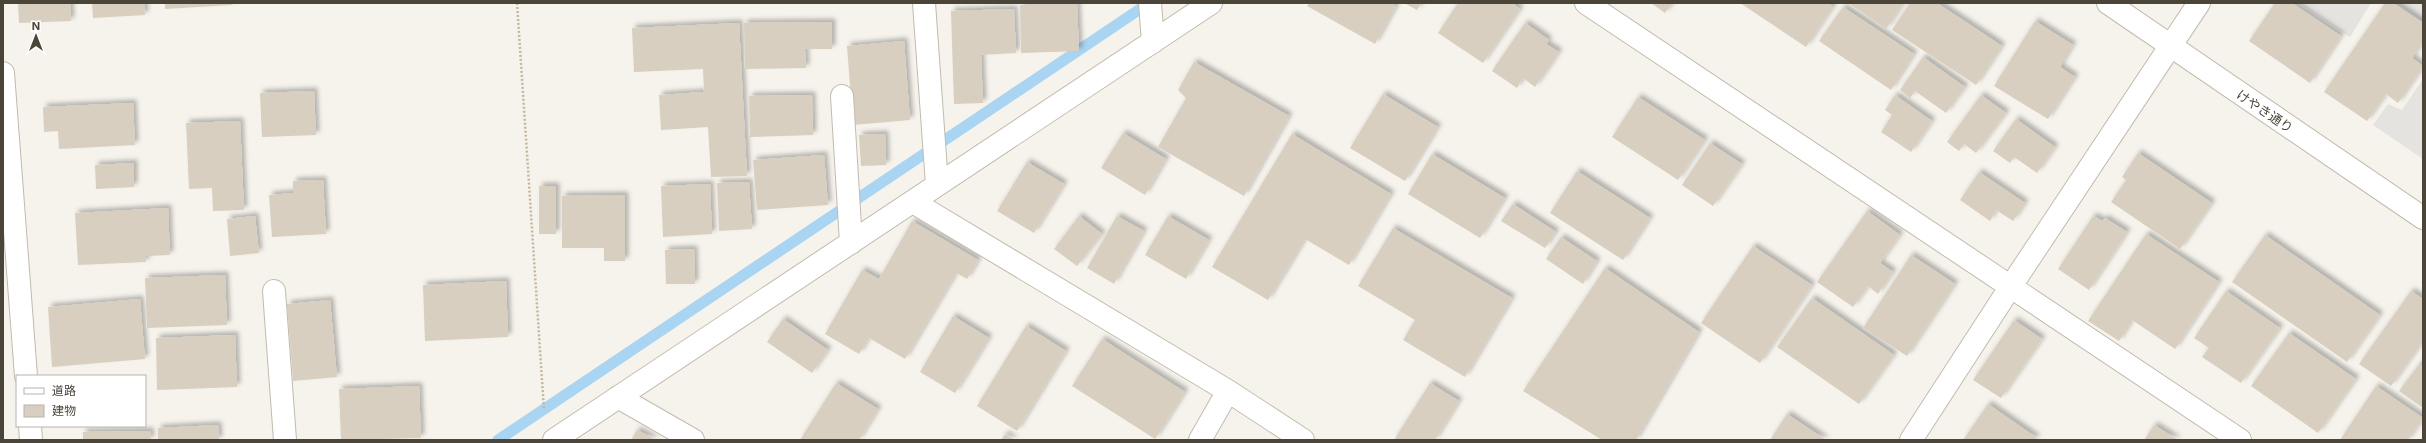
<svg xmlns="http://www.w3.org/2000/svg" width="2426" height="443" viewBox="0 0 2426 443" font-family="Inter,'Noto Sans JP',sans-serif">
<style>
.parking{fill:#e5e3e0}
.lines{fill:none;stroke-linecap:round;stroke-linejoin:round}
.stream{stroke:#a9d4f2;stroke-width:11}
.building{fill:#d8cfc1;filter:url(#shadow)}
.minor-casing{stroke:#c2bbae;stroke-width:24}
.path{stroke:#c4b79f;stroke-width:2.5;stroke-dasharray:2 2;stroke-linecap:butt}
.minor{stroke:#fff;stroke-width:22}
.labels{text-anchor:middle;stroke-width:4;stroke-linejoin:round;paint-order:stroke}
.street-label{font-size:13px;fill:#4b4439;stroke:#fff}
</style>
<defs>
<filter id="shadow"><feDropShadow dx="3.5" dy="-3.5" stdDeviation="2" flood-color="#0004"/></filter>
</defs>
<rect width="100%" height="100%" fill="#f6f3ec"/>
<path class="parking" d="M2299,3H2371L2350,37Z
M2397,3H2423V21Z
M2423,79V159L2373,125L2388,104L2402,110Z"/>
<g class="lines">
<path class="stream" d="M498,440L1149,3"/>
</g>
<path class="building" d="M18,3H70L71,21L19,23Z
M92,3H144L145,15L93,18Z
M165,3H232V5L165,9Z
M1309,3H1390L1396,6L1375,44L1307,6Z
M1404,3H1421L1417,10Z
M1458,3H1512L1520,9L1483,63L1438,33Z
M1651,3H1672L1665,13Z
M1740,3H1828L1833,7L1806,47Z
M1848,3H1903L1886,29Z
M1910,3H1937L2002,46L1976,85L1892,30Z
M2275,3H2292L2341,36L2310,83L2249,41Z
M2385,3H2393L2423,23V42L2412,58L2423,66L2398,103L2386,94L2367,121L2324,92Z
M1077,4L1079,51L1021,53L1020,5Z
M1843,7L1914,54L1891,90L1819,41Z
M1014,9L1016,53L981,55L983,103L954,104L951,11Z
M2035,21L2073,45L2060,67L2075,77L2048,119L1994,86Z
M832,22V49H805L806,68L745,69L744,23Z
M739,23L747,176L711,177L708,127L661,130L659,95L704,92L703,69L634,72L632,28Z
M1525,23L1549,40L1546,44L1559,52L1535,87L1523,78L1517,88L1492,71Z
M904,41L910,120L853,125L847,46Z
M1923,57L1965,87L1946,113L1915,91L1910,98L1900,90Z
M1194,62L1289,116L1244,196L1158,147L1186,98L1178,90Z
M314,91L316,135L262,137L260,93Z
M1383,94L1438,127L1405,181L1350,148Z
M812,95L813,135L750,137L749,96Z
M1895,95L1932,121L1911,152L1881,132L1892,115L1885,110Z
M1981,95L2006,113L1976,153L1964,144L1959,151L1947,142Z
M1638,97L1705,140L1678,180L1612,137Z
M133,103L135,145L59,149L58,131L44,132L43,107Z
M2016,119L2055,147L2037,173L2014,157L2010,163L1993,151Z
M240,121L244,210L213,211L212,188L189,189L186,123Z
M1123,133L1166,159L1145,195L1101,168Z
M885,134L886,165L861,166L859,135Z
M1292,134L1391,194L1349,265L1305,239L1268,300L1212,267Z
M1710,143L1742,164L1713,206L1682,185Z
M2138,153L2212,203L2180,249L2111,202L2126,180L2122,177Z
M1432,154L1505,198L1480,238L1408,194Z
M824,155L828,205L757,210L753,160Z
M1027,162L1064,184L1034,233L997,211Z
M134,163V187L96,189L95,165Z
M1577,171L1650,218L1623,260L1550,213Z
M1979,172L2025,203L2013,221L1996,210L1990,221L1960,200Z
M323,180L326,234L272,237L269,195L293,193V181Z
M749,182L752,229L719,231L717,183Z
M710,184L712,234L663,237L661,186Z
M539,186H556V234H539Z
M625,195V261H604V248H562V196Z
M1513,204L1556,232L1545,248L1501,221Z
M168,208L170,255L146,256V262L78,265L75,213Z
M1867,211L1900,235L1880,263L1893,272L1878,294L1868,286L1853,307L1817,282Z
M255,216L259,253L230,256L227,219Z
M1079,216L1102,234L1077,266L1054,249Z
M1117,216L1144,231L1114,284L1087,268Z
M1168,216L1209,240L1186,279L1145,255Z
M2093,216L2103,221L2105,218L2127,232L2089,290L2058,269Z
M912,221L978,260L967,279L956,273L905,359L869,338L859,354L825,334L862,270L879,279Z
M1393,228L1512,298L1465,377L1403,340L1415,320L1358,286Z
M2146,234L2219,282L2175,349L2132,320L2119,341L2088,321Z
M2265,235L2380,315L2347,362L2232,282Z
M1561,237L1597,261L1583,284L1546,259Z
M1753,246L1812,285L1760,363L1701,323Z
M694,249L695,284H666L665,250Z
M1911,255L1955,284L1907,356L1863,328Z
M1605,268L1699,332L1636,440H1602L1523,391Z
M225,275L227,325L147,328L145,278Z
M506,281L508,337L425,341L423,285Z
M2226,291L2280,328L2241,383L2202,357L2209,348L2194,338Z
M2411,291L2423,299V341L2391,386L2359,364Z
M1812,298L1894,355L1859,404L1777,347Z
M140,299L145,359L52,367L48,307Z
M330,300L337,377L293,381L287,304Z
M953,316L989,338L955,393L920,372Z
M783,319L828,350L812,373L767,342Z
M2014,320L2042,339L2001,398L1973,380Z
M1026,326L1066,351L1017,431L977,406Z
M2289,333L2356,379L2318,433L2251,386Z
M235,335L237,387L157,390L156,338Z
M1102,339L1185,392L1155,439L1072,386Z
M2423,359V408L2399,391Z
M836,383L878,409L859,440H800Z
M1430,383L1459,401L1435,440H1394Z
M419,386L421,438L341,440L339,389Z
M2376,386L2423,418L2408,440H2340Z
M1988,404L2037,438L2035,440H1963Z
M1787,414L1826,440H1770Z
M218,425L219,440H158V428Z
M2154,425L2178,440H2144Z
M637,430L656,440H631Z
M150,431L151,440H83V432Z
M1005,434L1015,440H1001Z"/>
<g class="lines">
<g class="minor-casing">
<path id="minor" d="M924,3L937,185
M1150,3L1153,42
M1586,3L2240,440
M2108,3L2423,218
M3,73L26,376
M842,96L851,243
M913,202L1228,391L1303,440
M274,291L285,440
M618,397L693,440
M30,426L31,440
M554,440L1211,3
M1200,440L1228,391
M1911,440L2011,286L2199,3"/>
</g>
<path class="path" d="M517,3L544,410"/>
<use href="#minor" class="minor"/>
</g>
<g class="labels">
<g class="street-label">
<text transform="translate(2265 111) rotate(34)" y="5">けやき通り</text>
</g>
</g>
<rect width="2426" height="443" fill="none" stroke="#4b4439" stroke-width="8"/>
<rect x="16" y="375" width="130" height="52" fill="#ffffff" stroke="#b7b4b0"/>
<rect x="24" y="388" width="20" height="6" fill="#ffffff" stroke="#b7b4b0"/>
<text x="52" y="395" font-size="12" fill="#4b4439">道路</text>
<rect x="24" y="405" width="20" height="12" fill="#d8cfc1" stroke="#b7b4b0"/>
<text x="52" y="415" font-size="12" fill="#4b4439">建物</text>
<g transform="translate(36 36)" stroke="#ffffff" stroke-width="3" paint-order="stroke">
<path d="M0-3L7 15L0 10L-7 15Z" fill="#4b4439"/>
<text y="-6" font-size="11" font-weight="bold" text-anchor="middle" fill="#4b4439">N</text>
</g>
</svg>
